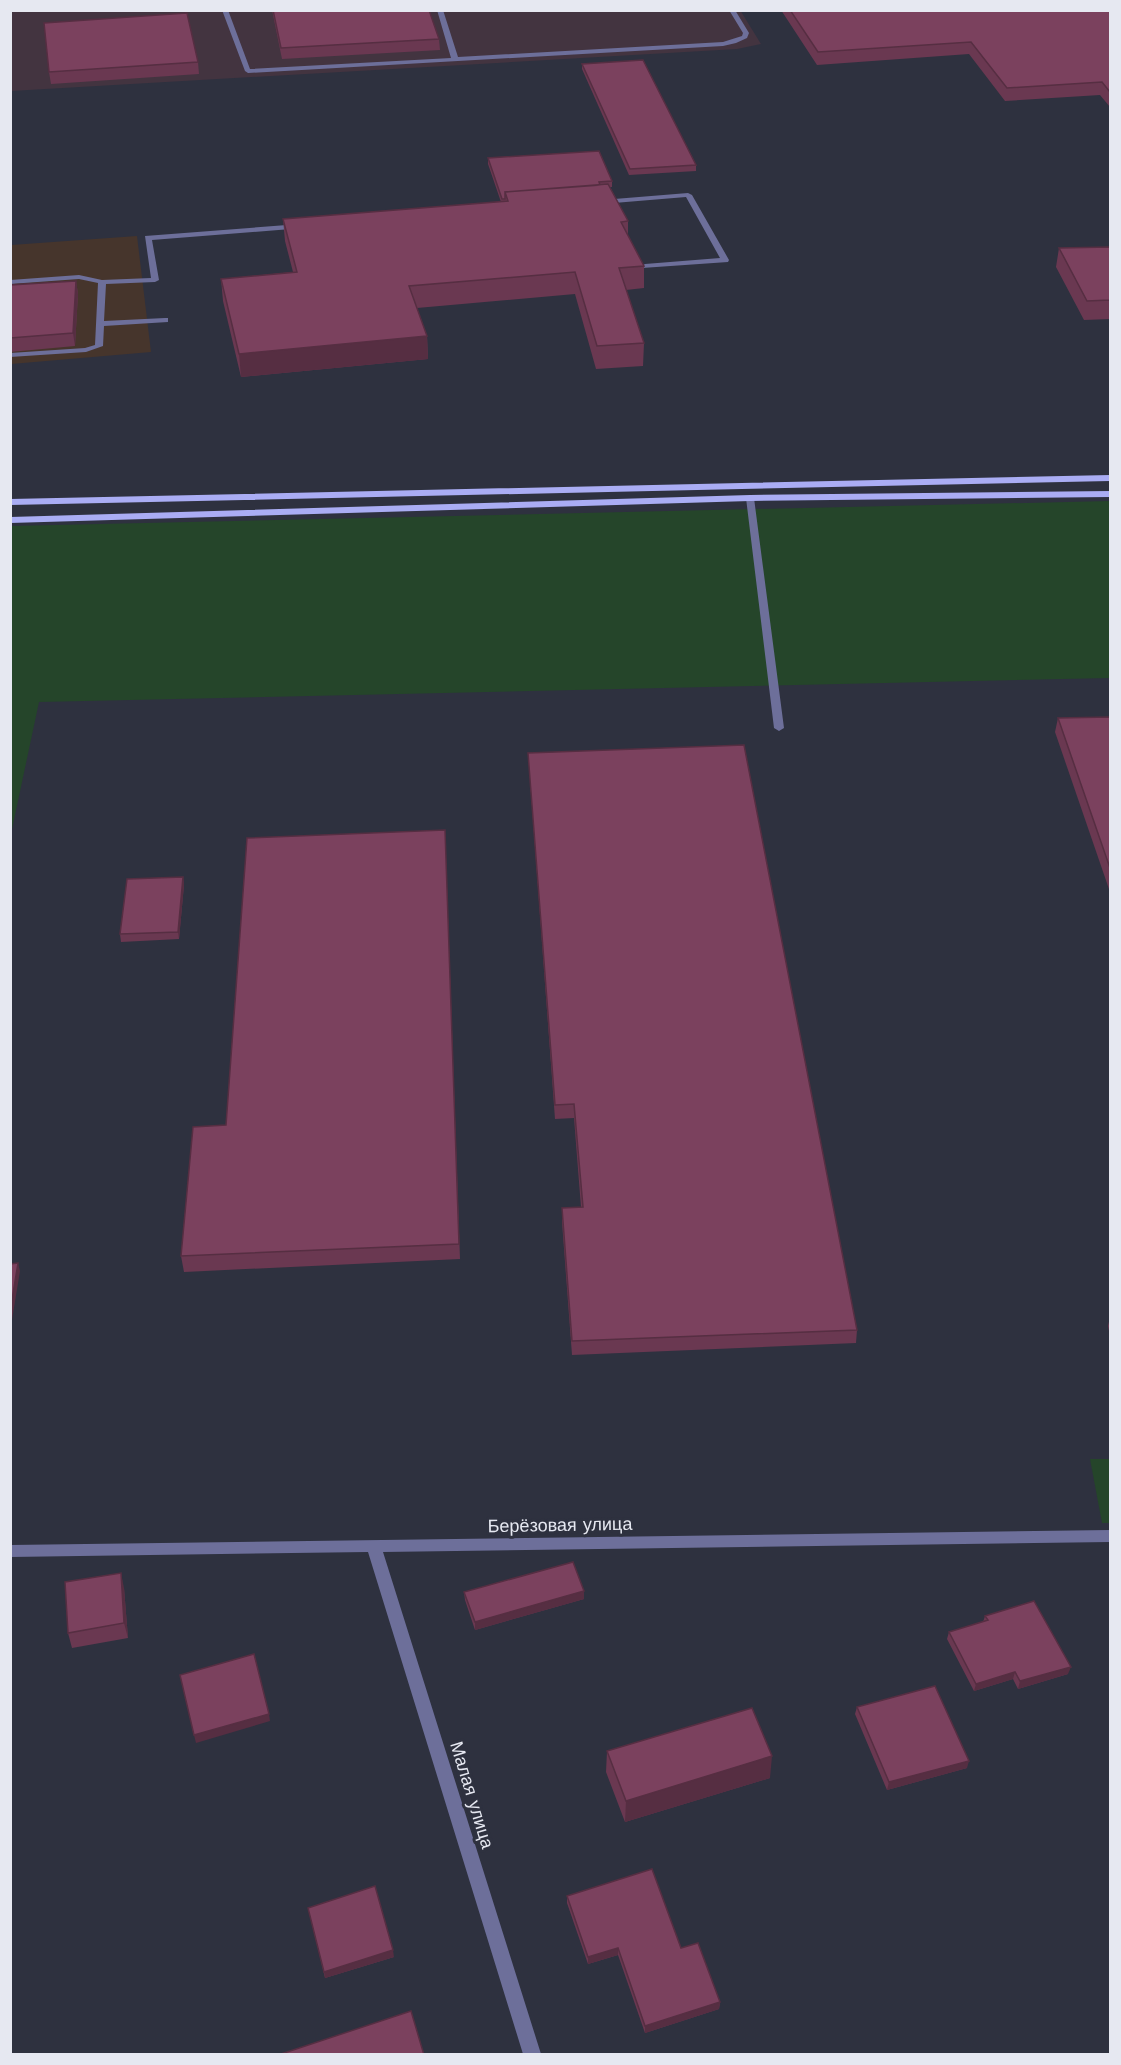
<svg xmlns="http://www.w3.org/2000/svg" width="1121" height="2065" viewBox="0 0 1121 2065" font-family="'Work Sans',sans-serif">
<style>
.commercial{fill:#46352c}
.industrial{fill:#433440}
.green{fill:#25452a}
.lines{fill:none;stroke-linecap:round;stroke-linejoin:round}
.lane{fill:#6d6f9a;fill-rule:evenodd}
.street{fill:#6d6f9a;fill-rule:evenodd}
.primary{fill:#aaadf4;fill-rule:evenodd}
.wall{fill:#6a3851}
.shaded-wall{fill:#562e42}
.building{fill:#7b415e;stroke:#562e42;stroke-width:1.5}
.labels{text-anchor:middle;stroke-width:6;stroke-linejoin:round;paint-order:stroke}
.near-street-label{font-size:18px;fill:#e6e8f1;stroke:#2e313f}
</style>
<rect width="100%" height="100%" fill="#2e313f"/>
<path class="commercial" d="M137,236L151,352L11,364V245Z"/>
<path class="industrial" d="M740,10L761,44L737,49L11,91V11Z"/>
<path class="green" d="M1110,501V678L39,702L11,834V526Z
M1110,1459V1523H1102L1090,1459Z"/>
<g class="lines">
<path class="lane" d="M222,10H228L250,69L451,58L437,10H443L458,57L723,42L742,36L743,33L729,10H735L749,33L747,38L736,43L723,46L248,73L245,71Z
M688,193L692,195L729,260L728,262L642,268L641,266L645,264L720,258L686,197L602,204L598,202L602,200Z
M300,224H303V228L152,240L159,280L155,282L106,284L104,321L165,318H168V322L104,326L103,346L86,352L10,357V353L85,348L95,345L98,283L79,279L10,284V280L79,275L102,280L151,278L145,236Z
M750,495L754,498L784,728L779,731L774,728L746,498Z"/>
<path class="street" d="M1110,1530V1542L383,1552L541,2054H523L368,1552L10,1557V1545Z"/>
<path class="primary" d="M1110,475V481L10,505V499Z
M1110,491V497L750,501L10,523V517L750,495Z"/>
</g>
<path class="wall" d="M272,10H429L439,39L440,50L282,59Z
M781,10H1110V107L1100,95L1005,101L969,54L817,65Z
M198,62L199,74L51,84L49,72Z
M582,64L696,165V171L629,175L582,69Z
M488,158L612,181V187H610L628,221V236L644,266V288L626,290L644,343L643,366L596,369L575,294L417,308L427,336L428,359L241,377L223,301L221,279L293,272L285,241L283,219L501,202L488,164Z
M1110,247V319L1084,320L1056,267L1059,248Z
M76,281L78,294L75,346L10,352V285Z
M1110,717V892L1055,732L1058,718Z
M528,753L857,1330L856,1343L572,1355L562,1222V1208L581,1207L574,1118L555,1119L529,766Z
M445,830L460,1259L184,1272L181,1256L226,1125Z
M183,877L184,885L179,939L121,942L120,934Z
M1110,1317V1336L1108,1326Z
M124,1588L128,1638L72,1648L68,1633Z
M464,1592L584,1599L475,1630L465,1600Z
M985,1616L1068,1674L1018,1689L1013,1679L974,1691L947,1639L949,1632L983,1622Z
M857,1707L967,1768L887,1790L855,1714Z
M607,1751L770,1778L625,1822L606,1772Z
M567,1896L681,1948L720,2002L719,2009L645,2033L618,1955L588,1964L567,1903Z
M308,1908L394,1957L325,1978Z"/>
<path class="shaded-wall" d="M76,281L78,294L75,346L73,333Z
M427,336L428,359L241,377L239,354Z
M183,877L184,885L179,939L178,932Z
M18,1263L20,1271L10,1332V1312Z
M121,1573L124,1588L128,1638L124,1623Z
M584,1591V1599L475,1630V1622Z
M1071,1667L1068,1674L1018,1689L1020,1681Z
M1015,1672L1013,1679L974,1691L976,1684Z
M269,1714L270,1721L196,1743L194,1735Z
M772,1756L770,1778L625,1822L626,1801Z
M969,1761L967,1768L887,1790L889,1782Z
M618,1948V1955L588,1964V1957Z
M393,1950L394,1957L325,1978L324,1972Z
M720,2002L719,2009L645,2033V2026Z"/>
<path class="building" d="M273,10H429L439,39L281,48Z
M790,10H1110V92L1102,82L1007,88L971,42L818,52Z
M187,13L198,62L49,72L44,23Z
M643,60L696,165L630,169L582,64Z
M599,151L612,181L599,182L600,185L505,192V199H502L488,158Z
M608,184L628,221L621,222L644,266L619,268L644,343L597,346L575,272L409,286L427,336L239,354L221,279L297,272L283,219L508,201L505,192Z
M1110,247V300L1087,301L1059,248Z
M76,281L73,333L10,338V285Z
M1110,717V868L1058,718Z
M744,745L857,1330L572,1341L562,1208L583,1207L574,1104L555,1105L528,753Z
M445,830L459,1244L181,1256L193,1127L226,1125L247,838Z
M183,877L178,932L120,934L127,879Z
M18,1263L10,1312V1264Z
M573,1562L584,1591L475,1622L464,1592Z
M121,1573L124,1623L68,1633L65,1582Z
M1034,1601L1071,1667L1020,1681L1015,1672L976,1684L949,1632L988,1620L985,1616Z
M254,1654L269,1714L194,1735L180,1675Z
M935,1686L969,1761L889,1782L857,1707Z
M752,1708L772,1756L626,1801L607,1751Z
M652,1869L681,1948L698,1943L720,2002L645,2026L618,1948L588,1957L567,1896Z
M375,1886L393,1950L324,1972L308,1908Z
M411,2011L424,2055H278Z"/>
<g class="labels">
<g class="near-street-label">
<text transform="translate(560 1525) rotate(-1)" y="6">Берёзовая улица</text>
<text transform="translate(472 1795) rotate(73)" y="6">Малая улица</text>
</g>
</g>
<rect width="1121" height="2065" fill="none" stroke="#e6e8f1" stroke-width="24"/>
</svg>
